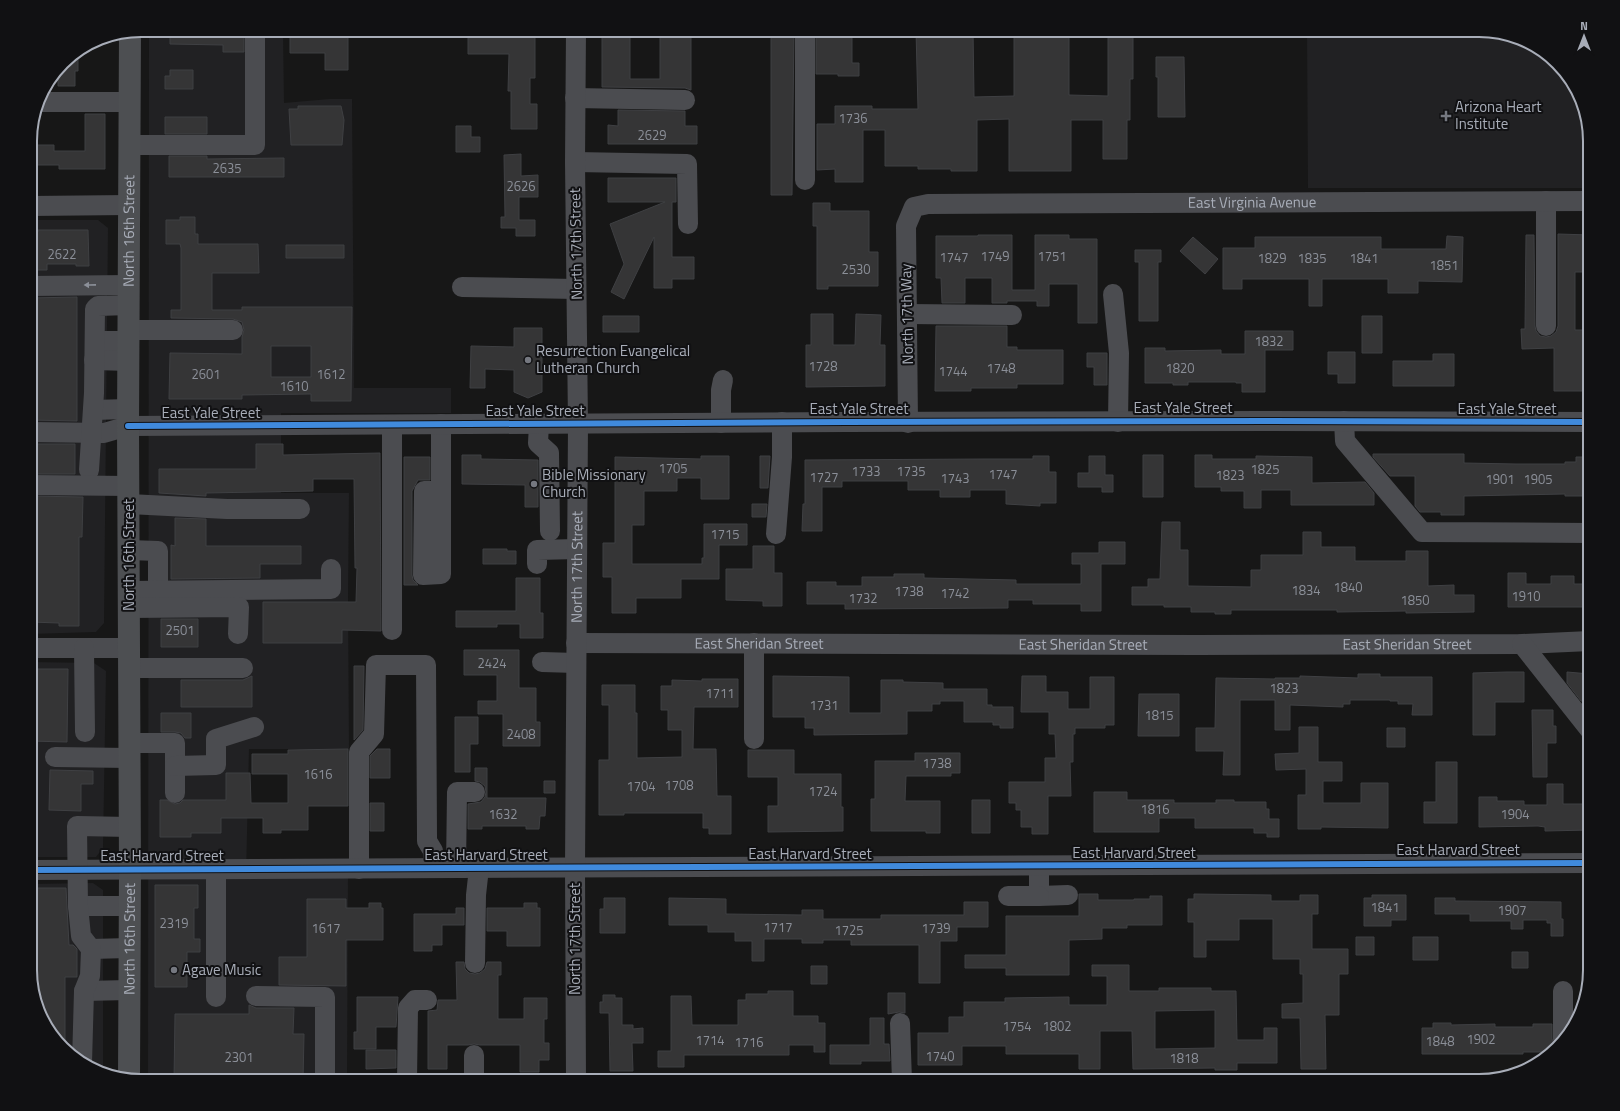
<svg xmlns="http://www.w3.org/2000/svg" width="1620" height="1111" viewBox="0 0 1620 1111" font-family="'Titillium Web',sans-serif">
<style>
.built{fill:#212123}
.building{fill:#353536;stroke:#3f4043;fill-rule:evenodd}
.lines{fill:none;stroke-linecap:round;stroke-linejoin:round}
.minor{stroke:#4b4c50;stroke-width:20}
.major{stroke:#4d4f52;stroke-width:22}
.cycleway-casing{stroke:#111113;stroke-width:8}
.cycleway{stroke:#408adc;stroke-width:6}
.oneway{fill:#8c9099}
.poi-dot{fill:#757880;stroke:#111113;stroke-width:1.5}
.labels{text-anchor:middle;stroke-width:4;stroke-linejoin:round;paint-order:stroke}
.number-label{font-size:13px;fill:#8b8f98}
.poi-label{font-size:15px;fill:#a8adb8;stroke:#111113;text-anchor:start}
.street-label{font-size:15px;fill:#a8adb8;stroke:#111113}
.rim{fill:none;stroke:#a8adb8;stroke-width:2}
</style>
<rect width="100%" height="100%" fill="#171717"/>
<path class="built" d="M149,30H283L284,103L330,99H352L354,388H451V413H281V493H349L348,599L349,749H249L246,876H348L347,1081H148Z
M1307,30H1479L1541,49L1578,92L1590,140V188H1308Z
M30,220H98L108,228L104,623L96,632L30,634Z
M30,662L94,663L106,671L103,848L96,857H30Z
M93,883L103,890V1069L79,1062L45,1025L30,977V884Z"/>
<path class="building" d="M170,30H244V52H223V45L170,44Z
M290,30H348V70H325V53H290Z
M468,30H535V78H530V104H537V129H511V91H508L509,54H468Z
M602,30H630V79H660V30H691V90L685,88L602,87Z
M771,30H794L792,195H771Z
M816,30H852V63H859V76H838V74H816Z
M916,30H973L974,97L1014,96V30H1069V95L1108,96V30H1133V79H1130V120H1127V159H1103V120H1071V171H1009V119L977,120V171H951V169H918V166H885V130H863V182H835V169L817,170V124H835V106H872V109H918Z
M78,52V71H75V86H58V71H65V61Z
M1156,57H1184L1185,117H1158V77H1156Z
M170,70H193V89H165V76H170Z
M298,106H341L344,120L342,145H291L289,109H298Z
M618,110L685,111V126H697V144H608V125L618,126Z
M85,114H105V169H59V165H30V145H54V151H85Z
M165,117H207V134H165Z
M456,126H471V137H480V152H456Z
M521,154V176L538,175V197H519V220H535V236H516V228H501V217H505L504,155Z
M169,156H207V159L284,158V177H169Z
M608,178H676V202H672V257H694V279H672V288H654V237L624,299L611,292L624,264L610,224L665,202H608Z
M813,203H830V211H869V252H878V286H828V289H817V226H813Z
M180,217H195V234H198V244H258L259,273H212V310H242V307H352L351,401H311V394L242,395V399H169L170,353L242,354V337L244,330L242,322L233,319L171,318V310H181V248L180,244H166V220H180ZM271,346H311V377H271Z
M38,230H88L89,266H76V264H47V270H35V232H38Z
M1558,234L1590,235V272H1575V330H1590V391H1554V348L1522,349L1521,329H1525L1526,235H1534L1535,326L1536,331L1540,336L1546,337L1551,336L1556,332L1558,326Z
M978,235H1012V290H1035V235H1069V239H1097V323H1078V284H1049V306H1037V301H1007V303H992V278H965V303H942L941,278H936V236H978Z
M1447,236L1463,237L1462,282L1418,281V293H1388V279H1322V306H1309V279H1242V289H1223V248H1255V237H1381V249H1446Z
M1193,237L1218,259L1205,274L1180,251Z
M286,245H344V258H286Z
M1135,250H1161V262H1158V321H1139V262H1135Z
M77,297V421L30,420V298Z
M811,314H833V345H855L856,314L881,315L880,345H885V386L806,387V345H811Z
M603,316H639V332H603Z
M1362,316H1382V353H1362Z
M936,326H1007V347H1017V350H1063V384H1017V388H971V391H935Z
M514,328H542V392L528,398L514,392V370L485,369V388H470L471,346L514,347Z
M1245,331H1293V350H1265V392H1242V383H1236V382H1188V385H1173V383H1145V348H1165V351L1221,350V354H1245Z
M1328,352H1355V383H1338V374H1328Z
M1087,353H1107V385H1094V367H1087Z
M1433,354H1454V386H1393V361H1433Z
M30,444H75V474H30Z
M256,444H283V455L380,453L381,631L342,630V643H263V602H356L357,568H355L354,479H313V491L206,493V496L159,493V469H256Z
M1373,454H1464V463L1516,464H1565V462H1576V457H1590V496H1565V494L1464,496V515H1441V512H1420L1415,506V476H1390L1373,457Z
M462,455H481V459L538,460V507H525V485L462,484Z
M1143,455H1163V497H1143Z
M1195,455H1212V459H1256V456L1312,457V483L1365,482L1374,493V505H1291V490H1261V508H1244V491H1221V487H1195Z
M701,456H729V499H701V478H677V491H644V525H632V564H702V558H704V524H747V545H719V579H681V598H636V613H612V577H603V543H615V457L701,459Z
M760,456H770L768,488H760Z
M1033,456H1049V472H1056V503H1040V506L1006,504V490H970V497H940V490H908V481H842V487H822V531H802L803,504H805V460L985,459H1033Z
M1089,456H1105V475H1113V492H1102V487H1078V473H1089Z
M404,457H430V480H418L412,491V575L413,580L418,585H404Z
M30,496L83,497L82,537H79V626H59V623L30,622Z
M752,504H767L766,517H752Z
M175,518L206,519V546H301V564H260V578L171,579V545L175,546Z
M1162,522H1180V550H1188V586L1251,587V570H1261V555H1303V532H1321V547H1355V561H1406V551H1428V586L1454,585V595H1474V612L1406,613V611L1337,612V610H1231V614H1215V612H1191V607H1164V605H1132V587H1148V579H1160Z
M1099,542H1125V564H1101V611H1081V604H1033V600H1008V608L845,609V604H807V582H836V586H862V577H894V574H924V578L1016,580V584H1081V564H1072V553H1099Z
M753,546H774V573H782V606H763V601L726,600V569H753Z
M483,549H507V551H516V564H483Z
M1508,573H1526V584H1551V576H1574V584H1589V607H1508Z
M516,578H540V613H543V638H520V624H497V627H456V611H516Z
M161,619H198V647H161Z
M464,650H519V688H536V722H540V746H503V714H478V701H497V675H464Z
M354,666H364L363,730L354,740Z
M30,669H68L67,742L30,741Z
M1507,672H1524V702H1495V735H1473V673Z
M1567,672L1590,674V701H1581L1567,683Z
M1358,674H1380V677H1432V715H1412L1413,704H1398V701H1390V700H1350V704H1343V707L1290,705V730H1275V700H1240V775H1223L1224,751H1196V728H1215L1216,678L1275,679V678H1300V676L1358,678Z
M252,676V707H181V680H243Z
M773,676L849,677V713H881V680H903V682L943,683V689H987V705H992V707H1013V728H1000V725H993V722H964V701H940V704H932V711H907V734L814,735V728H805V717H773Z
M1022,676H1046V692H1068V709H1090V677H1114V725H1105V728H1075V734H1073V762H1070L1071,796H1048V834H1032V827H1021V810H1016V803H1009V782H1045V758H1056L1055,734H1049V712H1021Z
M702,679H738V707H694L693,749H716L717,796H731V834H709V828H703V813H624V815H599V760H609V705H602V685H635V713H637V758L682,757V730H668V710H661V686H672V680L702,681Z
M1139,694H1179V736H1138Z
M1532,710H1553V726H1556V743H1547V777H1533Z
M161,713H191V738H185L181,733L175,732H161Z
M455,717H478V744H470V772H455Z
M1299,727H1318V762H1342V781H1323V803H1361V783H1388V828L1321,827V829H1298V795H1306V769L1276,770L1275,754L1299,753Z
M1387,728H1405V747H1387Z
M348,749V806H308V830H281V833H263V818H221V833H191V837H160V800H167L175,804L180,803L183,800H226V773H250L251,803H288V774H252V754H288V750Z
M377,749H390V778H370V756Z
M748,750H794V774H841V807H843V831L768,832V806H778V777H748Z
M915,753H960V773H951V776H906L905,801H940V833H926V831H871V799H875V761H915Z
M1436,762H1457V823H1424V802H1436Z
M475,768H487V798H546L545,816H540L539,829H526V826H482V829H468V804L481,802L485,797L486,792L485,786L480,782L475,781Z
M50,770L93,771V784H81V811L49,810Z
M544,781H555V793H544Z
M1547,784H1563V804H1590V830L1545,831V827L1538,826L1479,827V797H1497V801H1524V805H1547Z
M1094,792H1127V800H1174V803H1216V800H1234V802H1266V809H1269V819H1279V837H1267V833H1254V828H1195V818H1159V832H1094Z
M972,800H990V833H972Z
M370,803H384V831H370Z
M155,885H198V908H194V939H200V952H187V987H155Z
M30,888H66L69,945H73L77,949V977H65V1047L45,1025L30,977Z
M1079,894H1098V900H1134V899H1150V896H1162V925H1127V928H1102V939L1069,940V975H1006V968H965V955H1006V916H1079Z
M1194,894L1271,895V901H1300V895H1318V914H1312V949H1348V974H1339V1015H1325L1326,1069H1301L1300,1018H1282V1004L1303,1003V974H1300V959H1273V919H1239V940H1206V957H1194V922H1188V899H1194Z
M1372,895H1406V920H1391V926H1364V898H1372Z
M604,898H625V933H600V909H604Z
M669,898L726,899V914L802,915V910H823V919H881V915H964V902H988V927H957V941H940V983H919V945H851V940H823V943H802V939H764V961H752V941H735V932H708V925H669Z
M1435,898H1455V901L1561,902V919H1563V936H1551V923H1547V920H1523V929H1511V921H1470V914H1435Z
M307,899H346V908H369V903H381V908H383V940H346V986L279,985V957H307Z
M524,903H537V908H540V946H507V931H487V908H524Z
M456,908H464V925H442V945H432V951H414V914H456Z
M1356,937H1374V955H1356Z
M1413,937H1438V960H1413Z
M1512,952H1528V968H1512Z
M456,962H464L465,969L469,973L475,974L480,973L485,969L487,962H501V975H498V1019H524V998H547V1019H544V1043H549V1060H539V1072H520V1045H480L474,1044L468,1045H447V1069H428V1011L437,1010L438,1000H457Z
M1092,965H1129V991H1159V988H1211V991H1236L1237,1040H1264V1028H1277V1063H1237V1070H1215V1068L1133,1069L1132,1031H1100V1069H1079V1054H1006V1046H962V1065H918V1033H949V1017H964V1002H1005V998L1069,997V1005H1107V976H1092ZM1215,1010V1048L1155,1049V1011Z
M811,966H827V984H811Z
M768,991H793V1016H818V1023H825V1052H814V1045H789V1055H684V1067H658V1051H671V996H691L692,1025H738V1000H746V994H768Z
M888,993H905V1013L899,1012L888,1014Z
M603,995H615V998H622V1025H633V1029L643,1028V1043H632L633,1071H610L609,1013H600V1002H603Z
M357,997H398L396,1027H376V1049H354V1032H357Z
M249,1005L256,1008H294L293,1034H304L303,1081H174L175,1014H249Z
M870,1018H884V1044H889L890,1061H861V1064H830V1045H870Z
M1433,1023H1451V1025L1495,1024V1027H1533V1024H1552V1039L1555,1046L1549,1052H1523V1054H1422V1028H1433Z
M366,1050H396V1068L366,1069Z"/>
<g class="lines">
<g class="minor">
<path d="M575,98L685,100"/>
<path d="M38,102H130"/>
<path d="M130,145H255V30"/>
<path d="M575,162L687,164L688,224"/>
<path d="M805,180V30"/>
<path d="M1546,201V326"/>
<path d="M30,206L129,205"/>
<path d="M30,286L129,285"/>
<path d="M462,287L576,289"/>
<path d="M1113,294L1119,353L1118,422"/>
<path d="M907,314L1012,315"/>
<path d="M128,330H233"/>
<path d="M95,341H129"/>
<path d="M94,360L129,361"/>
<path d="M93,410L128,409"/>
<path d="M1344,421L1345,441L1422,532L1590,533"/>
<path d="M721,423V390L723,380"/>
<path id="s1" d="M908,423L906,226L914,207L928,204L1590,201"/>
<path d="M441,424C441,474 441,524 441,574L423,575L424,491H441"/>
<path d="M539,424L538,443L549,453L550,531"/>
<path d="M30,432L104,433L128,426L846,422L1267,421L1590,422"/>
<path d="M89,470L94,393L95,309L98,306L129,305"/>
<path d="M30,485L129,486"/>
<path d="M129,504L227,509H300"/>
<path d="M776,534L782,457V422"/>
<path d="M129,550L158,551V591"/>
<path d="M537,564V550L577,549"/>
<path d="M129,591L331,589V569"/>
<path d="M129,608L239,607L238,634"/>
<path d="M392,630V425"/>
<path id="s2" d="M576,643L1197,645L1522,644L1590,641"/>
<path d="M754,643V739"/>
<path d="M1522,644L1590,730"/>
<path d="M30,648H129"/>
<path d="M84,648L85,732"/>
<path d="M542,662L576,663"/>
<path d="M129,668H243"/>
<path d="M129,743H175V793"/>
<path d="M55,757L129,758"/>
<path d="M175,766L216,765V739L254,727"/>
<path d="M1039,866V896L1068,895"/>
<path d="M456,868L457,792H475"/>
<path d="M216,869V997"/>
<path d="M359,869V752L374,734L376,665H426L427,835V841L433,851L434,868"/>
<path d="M30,870L1590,863"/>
<path d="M1008,896H1039"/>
<path d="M78,906H130"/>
<path d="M91,949L129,948"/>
<path d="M475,963L476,895L479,868"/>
<path d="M84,991L129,990"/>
<path d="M256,996L325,997V1081"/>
<path d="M900,1023L902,1081"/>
<path d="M1563,1039V991"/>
<path d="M82,1063L84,991L90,976L91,949L81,936L78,906L77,826L130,827"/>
<path d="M407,1081L408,1008L415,1000H427"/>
<path d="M474,1081V1055"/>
<path id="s3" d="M576,1081L575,867L578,424L575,162L576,30"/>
</g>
<path class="major" id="s4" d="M129,1077L130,870L128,426L130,32"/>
<g class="cycleway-casing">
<path id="cycleway" d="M128,426L846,422L1267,421L1590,422
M30,870L1590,863"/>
</g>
<use href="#cycleway" class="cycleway"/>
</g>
<defs><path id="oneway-solid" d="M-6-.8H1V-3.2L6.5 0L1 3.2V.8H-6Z"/></defs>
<use class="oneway" href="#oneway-solid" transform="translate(90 285) rotate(179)"/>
<g class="poi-dot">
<path d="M1444 110h4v4h4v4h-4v4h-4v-4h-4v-4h4z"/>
<circle cx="528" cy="360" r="4"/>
<circle cx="534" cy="484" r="4"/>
<circle cx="174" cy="970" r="4"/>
</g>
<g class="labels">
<g class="number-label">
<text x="853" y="123">1736</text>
<text x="652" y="140">2629</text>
<text x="227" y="173">2635</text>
<text x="521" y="191">2626</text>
<text x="62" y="259">2622</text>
<text x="995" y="261">1749</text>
<text x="1052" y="261">1751</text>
<text x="954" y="262">1747</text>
<text x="1272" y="263">1829</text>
<text x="1312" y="263">1835</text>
<text x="1364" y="263">1841</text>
<text x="1444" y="270">1851</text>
<text x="856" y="274">2530</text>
<text x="1269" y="346">1832</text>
<text x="823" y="371">1728</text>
<text x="1001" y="373">1748</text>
<text x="1180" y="373">1820</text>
<text x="953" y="376">1744</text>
<text x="206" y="379">2601</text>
<text x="331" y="379">1612</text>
<text x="294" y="391">1610</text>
<text x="673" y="473">1705</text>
<text x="1265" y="474">1825</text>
<text x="866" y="476">1733</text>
<text x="911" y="476">1735</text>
<text x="1003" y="479">1747</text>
<text x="1230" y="480">1823</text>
<text x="824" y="482">1727</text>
<text x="955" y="483">1743</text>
<text x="1500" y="484">1901</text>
<text x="1538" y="484">1905</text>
<text x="725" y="539">1715</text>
<text x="1348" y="592">1840</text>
<text x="1306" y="595">1834</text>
<text x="909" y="596">1738</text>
<text x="955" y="598">1742</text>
<text x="1526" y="601">1910</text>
<text x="863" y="603">1732</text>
<text x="1415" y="605">1850</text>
<text x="180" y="635">2501</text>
<text x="492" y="668">2424</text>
<text x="1284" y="693">1823</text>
<text x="720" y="698">1711</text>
<text x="824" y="710">1731</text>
<text x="1159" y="720">1815</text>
<text x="521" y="739">2408</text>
<text x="937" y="768">1738</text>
<text x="318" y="779">1616</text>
<text x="679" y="790">1708</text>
<text x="641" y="791">1704</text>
<text x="823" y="796">1724</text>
<text x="1155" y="814">1816</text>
<text x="503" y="819">1632</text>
<text x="1515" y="819">1904</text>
<text x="1385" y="912">1841</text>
<text x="1512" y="915">1907</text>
<text x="174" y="928">2319</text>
<text x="778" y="932">1717</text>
<text x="326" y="933">1617</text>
<text x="936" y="933">1739</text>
<text x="849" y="935">1725</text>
<text x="1017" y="1031">1754</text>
<text x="1057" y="1031">1802</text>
<text x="1481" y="1044">1902</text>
<text x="710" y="1045">1714</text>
<text x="1440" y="1046">1848</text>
<text x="749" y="1047">1716</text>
<text x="940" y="1061">1740</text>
<text x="239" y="1062">2301</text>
<text x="1184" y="1063">1818</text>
</g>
<g class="poi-label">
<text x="1455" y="112">Arizona Heart<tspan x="1455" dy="17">Institute</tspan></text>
<text x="536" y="356">Resurrection Evangelical<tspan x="536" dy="17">Lutheran Church</tspan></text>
<text x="542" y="480">Bible Missionary<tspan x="542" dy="17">Church</tspan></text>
<text x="182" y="975">Agave Music</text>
</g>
<g class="street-label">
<text dy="5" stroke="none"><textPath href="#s1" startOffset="556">East Virginia Avenue</textPath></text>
<text dy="5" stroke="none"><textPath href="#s4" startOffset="846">North 16th Street</textPath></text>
<text transform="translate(576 244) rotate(-91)" y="5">North 17th Street</text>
<text transform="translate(907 314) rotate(-91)" y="5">North 17th Way</text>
<text x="1183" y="413">East Yale Street</text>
<text x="859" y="414">East Yale Street</text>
<text x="1507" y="414">East Yale Street</text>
<text x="535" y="416">East Yale Street</text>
<text x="211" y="418">East Yale Street</text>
<text transform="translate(129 555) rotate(-90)" y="5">North 16th Street</text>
<text dy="5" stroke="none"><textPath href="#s3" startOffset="514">North 17th Street</textPath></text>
<text dy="5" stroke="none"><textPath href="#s2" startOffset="183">East Sheridan Street</textPath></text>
<text dy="5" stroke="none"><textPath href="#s2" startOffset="831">East Sheridan Street</textPath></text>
<text dy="5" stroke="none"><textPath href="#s2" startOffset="507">East Sheridan Street</textPath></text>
<text x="1458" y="855">East Harvard Street</text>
<text x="1134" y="858">East Harvard Street</text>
<text x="810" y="859">East Harvard Street</text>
<text x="486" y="860">East Harvard Street</text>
<text x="162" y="861">East Harvard Street</text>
<text dy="5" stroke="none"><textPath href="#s4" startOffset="138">North 16th Street</textPath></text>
<text transform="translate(575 939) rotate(-90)" y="5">North 17th Street</text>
</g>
</g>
<path d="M0 0H1620V1111H0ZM141 37H1479A104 104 0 0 1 1583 141V970A104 104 0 0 1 1479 1074H141A104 104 0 0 1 37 970V141A104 104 0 0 1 141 37Z" fill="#111113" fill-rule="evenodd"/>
<path class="rim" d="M141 37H1479A104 104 0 0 1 1583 141V970A104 104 0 0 1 1479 1074H141A104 104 0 0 1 37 970V141A104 104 0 0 1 141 37Z"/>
<g transform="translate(1584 36)" stroke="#111113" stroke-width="3" paint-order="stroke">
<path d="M0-3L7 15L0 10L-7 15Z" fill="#a8adb8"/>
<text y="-6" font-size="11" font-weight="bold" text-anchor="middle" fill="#a8adb8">N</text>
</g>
</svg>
